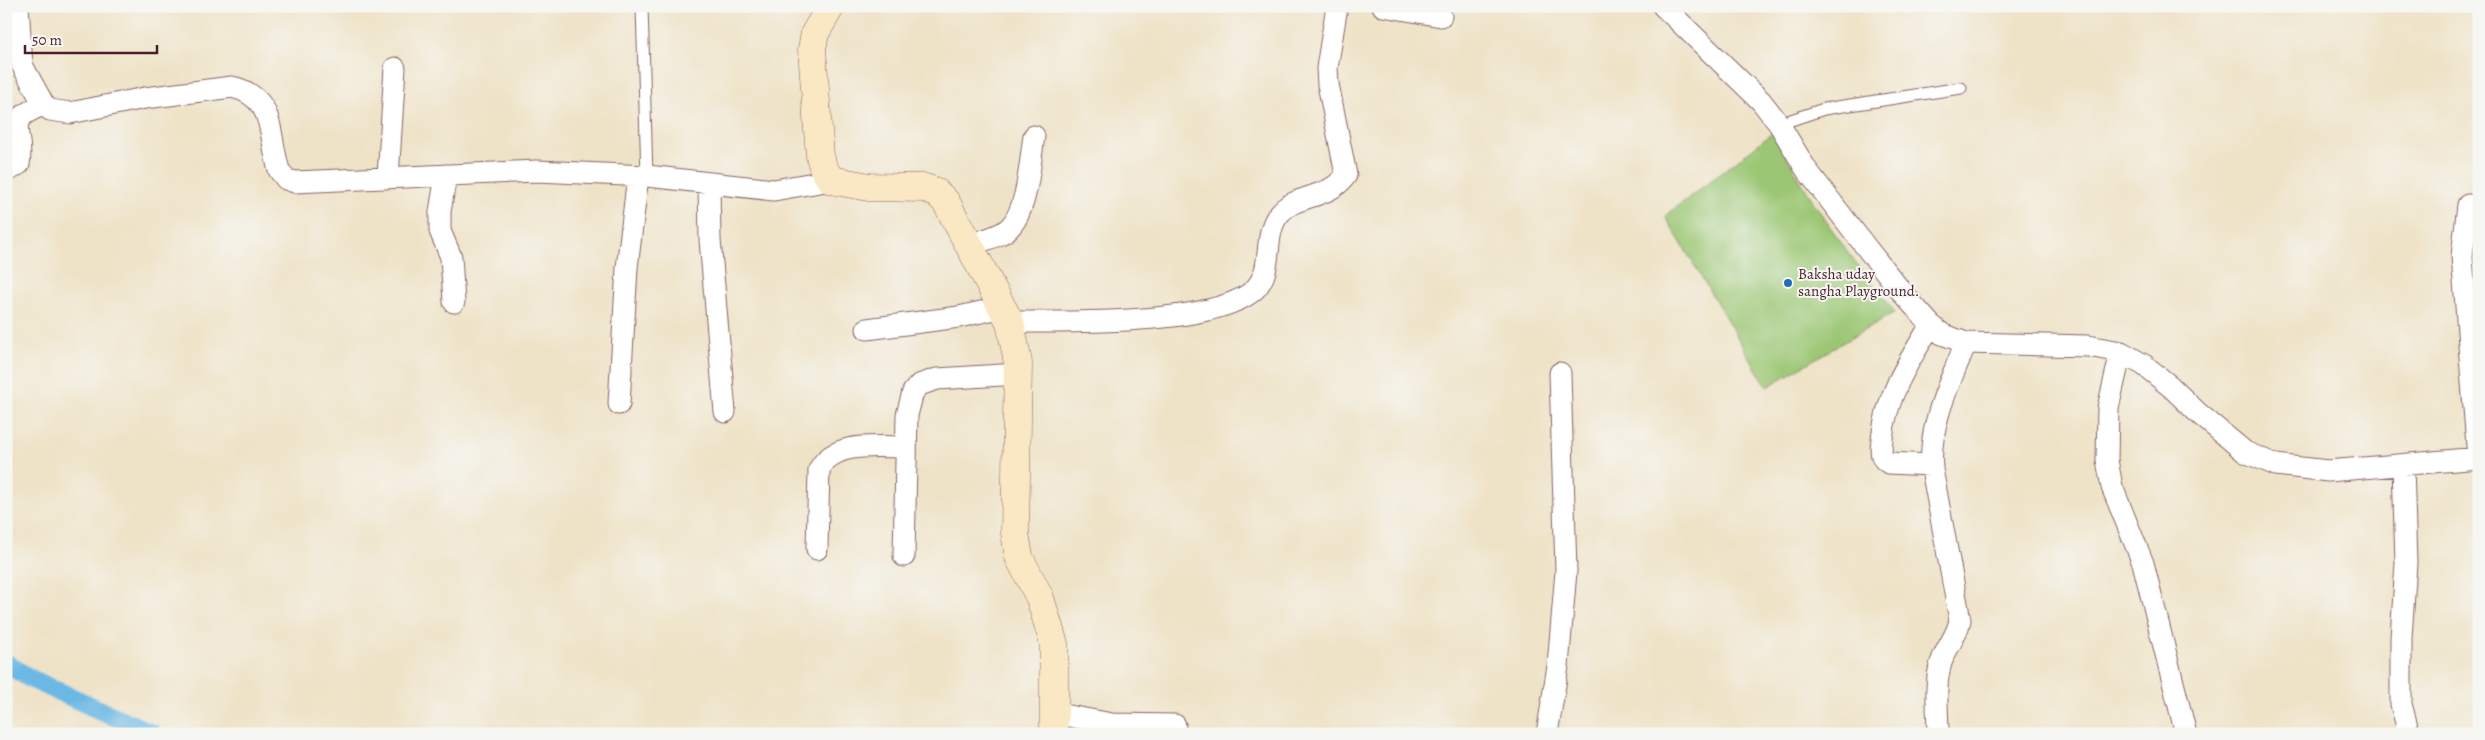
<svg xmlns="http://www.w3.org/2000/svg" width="2485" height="740" viewBox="0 0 2485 740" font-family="Alegreya,serif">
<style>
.pitch{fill:#9bc774;stroke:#727350}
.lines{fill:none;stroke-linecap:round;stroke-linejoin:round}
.canal{stroke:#6cb8e5;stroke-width:19}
.lane-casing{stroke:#846462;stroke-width:13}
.street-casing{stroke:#846462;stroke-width:23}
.secondary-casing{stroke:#846462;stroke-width:29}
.lane{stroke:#fff;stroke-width:11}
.street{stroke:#fff;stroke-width:21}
.secondary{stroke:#fae7c3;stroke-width:28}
.poi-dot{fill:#1f6fb2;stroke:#f6f6f2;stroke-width:2}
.labels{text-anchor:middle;stroke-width:4;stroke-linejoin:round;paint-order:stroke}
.poi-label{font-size:15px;fill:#4a1f2b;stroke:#f6f6f2;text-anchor:start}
</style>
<rect width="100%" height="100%" fill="#f6f6f2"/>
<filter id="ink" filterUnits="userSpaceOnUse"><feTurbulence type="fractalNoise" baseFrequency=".02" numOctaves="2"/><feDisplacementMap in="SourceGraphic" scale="10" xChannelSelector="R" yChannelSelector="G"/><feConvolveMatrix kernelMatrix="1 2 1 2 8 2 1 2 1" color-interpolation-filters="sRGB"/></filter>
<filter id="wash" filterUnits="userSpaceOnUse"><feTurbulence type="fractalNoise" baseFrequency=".0096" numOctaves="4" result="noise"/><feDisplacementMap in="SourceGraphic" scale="20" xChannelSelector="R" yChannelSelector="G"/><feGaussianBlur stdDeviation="1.12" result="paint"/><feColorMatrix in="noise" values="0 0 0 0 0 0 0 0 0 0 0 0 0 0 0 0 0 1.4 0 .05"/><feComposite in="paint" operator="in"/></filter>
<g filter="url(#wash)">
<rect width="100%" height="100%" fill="#efe3c7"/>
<path class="pitch" d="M1774,132C1807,199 1848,255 1895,312L1767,387L1665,216Z"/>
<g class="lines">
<path class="canal" d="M6,663L29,678L153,734"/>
</g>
</g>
<g filter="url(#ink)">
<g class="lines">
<g class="lane-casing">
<path id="lane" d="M642,6L647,176
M1779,124L1824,109L1961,88"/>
</g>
<g class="street-casing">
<path id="street" d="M18,6L22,65L44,105L50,110L70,113L145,98L232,87C276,97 268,134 279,170L286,179L295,182L537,171L647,176L774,190L831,180
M1383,6L1441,16
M1663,6L1761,101L1779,124L1806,169L1869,251L1905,296L1931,325L1942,334L1966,343L2088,346L2121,352L2144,365L2171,387L2197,412L2245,452L2276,465L2328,471L2479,458
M6,172L19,164C25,130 0,121 44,105
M446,175L440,212V231L451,257L454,302
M388,177L395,68
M709,184L710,240L725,412
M2468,205L2462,256L2478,458
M970,245C982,240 1000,237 1009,228C1028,210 1030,161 1034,136
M1010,322C1065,322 1217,326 1255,289C1275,269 1262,235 1279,214C1296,193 1329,200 1346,175L1328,84L1327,68L1337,6
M1931,325C1908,362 1886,396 1882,439C1881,449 1879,459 1889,463L1931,465
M867,329L959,317L1003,307
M2121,352L2108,408L2107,460L2112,487L2143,563L2186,734
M619,404L627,268L638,176
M2403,465L2406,563L2401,638V704L2409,734
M817,549L819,470C833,440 879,447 906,447
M904,556L907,415L913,392L919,385L937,379L1018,374
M1053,713L1112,724L1175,725
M1547,734L1558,666L1566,571L1560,373
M1938,734C1938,711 1934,685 1941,663C1946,647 1957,637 1960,620L1932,469C1928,425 1950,382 1966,343"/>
</g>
<g class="secondary-casing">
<path id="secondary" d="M831,6L815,33L812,49L820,156L823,167L831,180L869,187L925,188L936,192L946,202L1010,322L1018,363L1015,533L1019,557L1040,598L1054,644V734"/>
</g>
<use href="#lane" class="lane"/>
<use href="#street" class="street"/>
<use href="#secondary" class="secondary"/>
</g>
</g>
<circle class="poi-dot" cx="1788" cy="283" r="5"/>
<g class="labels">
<g class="poi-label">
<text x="1798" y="279">Baksha uday<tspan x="1798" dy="17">sangha Playground.</tspan></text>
</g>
</g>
<rect width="2485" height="740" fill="none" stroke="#f6f6f2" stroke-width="25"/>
<path d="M25 45v8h132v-8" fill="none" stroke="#4a1f2b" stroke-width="2.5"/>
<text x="32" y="45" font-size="15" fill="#4a1f2b" stroke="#f6f6f2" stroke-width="4" paint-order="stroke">50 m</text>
</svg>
